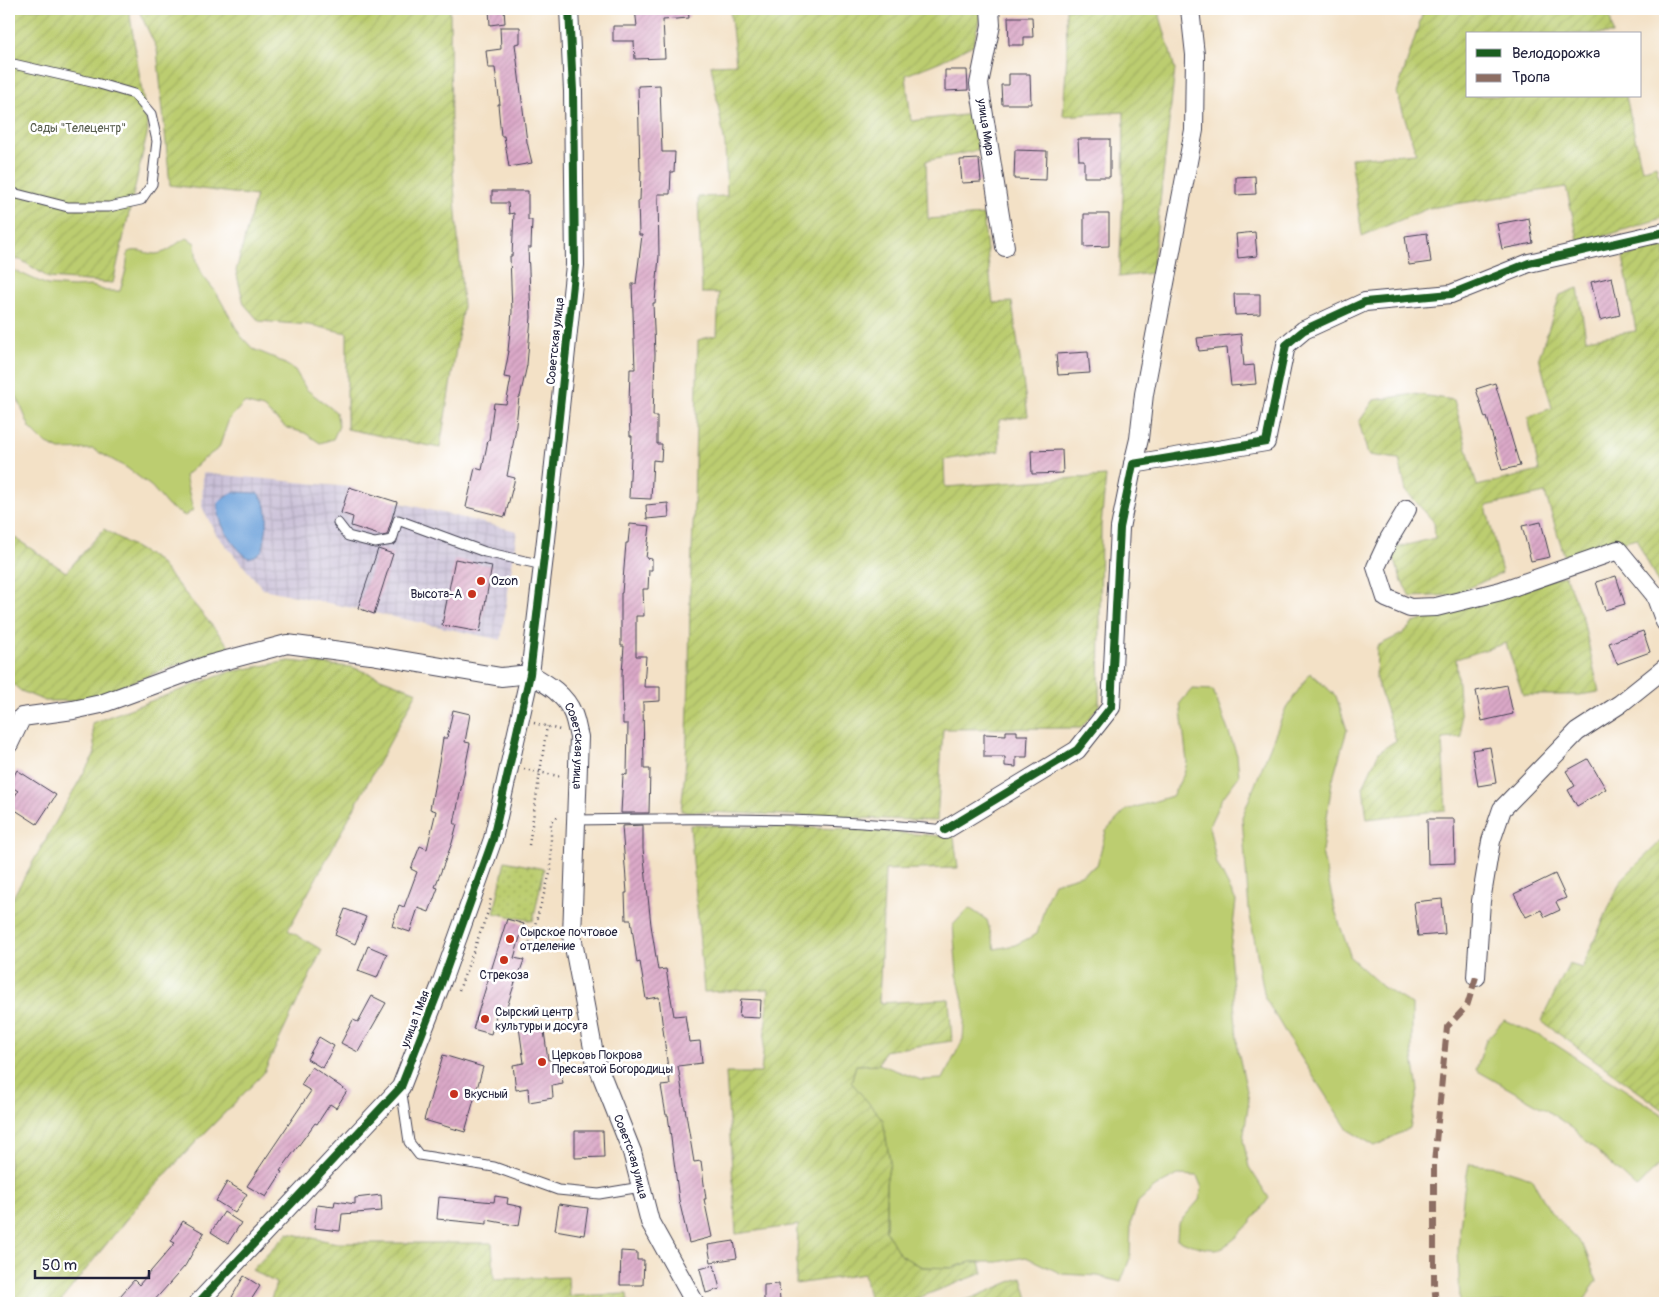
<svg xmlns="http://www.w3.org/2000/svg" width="1674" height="1312" viewBox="0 0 1674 1312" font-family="Pangolin,sans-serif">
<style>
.industrial{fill:url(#industrial-grid)}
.grass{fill:#bccd70;stroke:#6f7856}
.park{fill:url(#park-dots);stroke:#6f7856}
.garden{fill:url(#garden-furrows);stroke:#6f7856}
.water{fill:#6ea3db;stroke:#48628b}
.building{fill:url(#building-hatch)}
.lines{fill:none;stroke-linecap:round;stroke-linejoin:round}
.service-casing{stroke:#413f50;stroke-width:11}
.minor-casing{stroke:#413f50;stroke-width:20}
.path{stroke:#413f50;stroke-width:2.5;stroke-dasharray:1 4;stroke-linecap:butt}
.service{stroke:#fff;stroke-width:9}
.minor{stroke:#fff;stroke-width:18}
.quiet{stroke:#8d6e63;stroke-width:6;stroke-dasharray:12 6;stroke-linecap:butt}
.cycleway-casing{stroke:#fff;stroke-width:11}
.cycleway{stroke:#1b5e20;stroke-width:8}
.poi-dot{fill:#c8321e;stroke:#fff;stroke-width:2}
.labels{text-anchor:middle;stroke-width:5;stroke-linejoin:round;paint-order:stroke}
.park-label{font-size:12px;fill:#585e4e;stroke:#fff}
.street-label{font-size:12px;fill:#22223b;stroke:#fff}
.poi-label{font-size:12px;fill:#22223b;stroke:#fff;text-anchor:start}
</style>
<defs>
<pattern id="industrial-grid" width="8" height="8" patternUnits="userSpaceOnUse" patternTransform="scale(1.25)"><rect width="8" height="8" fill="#c9bfd7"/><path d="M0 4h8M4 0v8" fill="none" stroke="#aca4b9"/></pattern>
<pattern id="park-dots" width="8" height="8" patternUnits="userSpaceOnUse" patternTransform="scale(1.25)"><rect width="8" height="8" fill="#bccd70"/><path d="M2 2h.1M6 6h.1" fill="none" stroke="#a1b062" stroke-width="1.8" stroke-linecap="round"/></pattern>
<pattern id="garden-furrows" width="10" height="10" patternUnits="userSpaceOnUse" patternTransform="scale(1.25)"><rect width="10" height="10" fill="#bccd70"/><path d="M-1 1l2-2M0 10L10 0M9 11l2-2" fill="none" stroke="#a1b062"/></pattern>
<pattern id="building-hatch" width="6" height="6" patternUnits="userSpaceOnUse" patternTransform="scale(1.25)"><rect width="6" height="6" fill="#dba9c8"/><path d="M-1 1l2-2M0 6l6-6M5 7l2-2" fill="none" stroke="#bc91ad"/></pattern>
</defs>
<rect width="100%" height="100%" fill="#fff"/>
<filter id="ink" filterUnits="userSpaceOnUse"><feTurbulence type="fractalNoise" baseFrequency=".02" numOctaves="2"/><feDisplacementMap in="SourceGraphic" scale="10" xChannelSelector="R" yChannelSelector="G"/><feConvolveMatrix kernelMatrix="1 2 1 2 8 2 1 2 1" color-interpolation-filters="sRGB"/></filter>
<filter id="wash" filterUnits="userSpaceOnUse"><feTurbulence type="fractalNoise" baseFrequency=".0096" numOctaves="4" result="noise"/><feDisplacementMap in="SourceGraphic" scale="20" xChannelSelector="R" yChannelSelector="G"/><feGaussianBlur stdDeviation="1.12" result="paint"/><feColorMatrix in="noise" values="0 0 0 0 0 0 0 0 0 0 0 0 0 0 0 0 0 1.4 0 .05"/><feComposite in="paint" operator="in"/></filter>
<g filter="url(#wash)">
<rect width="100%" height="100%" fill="#f3e1c6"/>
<path class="industrial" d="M203,473L349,487L397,502L517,531L501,640L263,589L216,534L202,507Z"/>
<path class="grass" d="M187,238L195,243L197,262L203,276L216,292L240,335L253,349L275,358L295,370L306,389L336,412L339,426L333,439L320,443L305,433L287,428L263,408L244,403L229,419L219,448L201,461L185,476L193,510L185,516L168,506L152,487L127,468L93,449L60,450L45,443L30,428L17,397L9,394V268L47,285L73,287L92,286L106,291H120L126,270L128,252C140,248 145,254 156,254C172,252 174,243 187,238Z
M1310,673L1336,696L1347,730L1332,782L1322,852L1335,910L1351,958L1383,987L1412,1005V1050L1418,1090L1410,1128L1375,1146L1348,1130L1291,1042L1265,998L1249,910L1242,817L1285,710Z
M1192,689L1213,690L1237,755L1239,776L1221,800L1209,826L1217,864L1236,901L1230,951L1238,1051L1249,1100L1243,1140L1249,1167L1269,1198C1258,1213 1240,1238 1223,1247C1211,1253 1189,1244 1177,1239L1178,1224L1199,1200L1202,1188L1197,1176L1178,1175L1155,1187L1138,1202L1131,1222L1130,1258L1121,1282L1098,1276L1062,1274L1026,1257L998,1262H971L951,1268L922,1267L900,1256L886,1231V1183L890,1162L851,1082L856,1065L879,1064L921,1080L943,1079L963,1039L965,1010L957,974L953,925L969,908L987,920L995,949L1015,945L1037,934L1047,898L1054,883L1081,875L1097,865L1106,831L1126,810L1172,796L1184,774L1187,762L1180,703Z
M1504,1020L1547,1039L1665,1116V1158L1637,1188L1572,1128L1546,1110L1476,1070L1486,1040Z
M1469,1164L1497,1167L1531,1178L1550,1211L1584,1247L1597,1281L1581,1303H1460L1458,1248L1464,1190Z"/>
<path class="park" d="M505,861L544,869L533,921L494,913Z"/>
<path class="garden" d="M9,9H129L148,130L113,283L49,278L21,260L9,259Z
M138,9H450L451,144L463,306L440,448L347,429V333L309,325L259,321L244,304L236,271L256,196L170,185L157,49Z
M730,9H982L973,45L941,61L906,75L911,121L973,114L979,150L926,161L928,219L983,215L993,303L1012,302L1028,416L999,420V451L944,460L945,487L1106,476L1101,525L1099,706L1081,728L943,729L937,821L681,811L686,761L689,679L690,591L694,505L698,340L717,335L719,293H702L698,197L727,196L725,145L711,65L736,64Z
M1066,9H1158L1175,69L1152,273L1119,277L1123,195L1124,112L1063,116L1067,53Z
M1424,9H1609L1613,34H1468V96H1626L1642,170L1656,165L1659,177L1665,174V217L1579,244L1566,187L1429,208L1362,236L1351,158L1416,153L1397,93Z
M1665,246V598L1636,538L1565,558L1545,493L1486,506L1502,573L1453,595L1411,597L1402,582L1391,549L1435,538L1434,522L1406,491L1399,459L1368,455L1359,422L1374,400L1414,394L1454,400L1477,486L1539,471L1528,417L1552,408L1539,357L1560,295L1578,288L1586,339L1636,331L1623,257Z
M104,529L158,561L230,647L179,664L83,701H45L21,691L9,681V534L66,572Z
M1565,575L1583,619L1599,692L1579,695H1523L1506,643L1456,659L1462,737L1442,739L1446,810L1367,819L1363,787L1379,752L1396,740L1376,679L1377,646L1402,634L1413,623Z
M289,661L352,667L417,692L288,930L322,950L263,1074L196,1142L141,1201L59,1303H9V904L95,753L92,723L229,672Z
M690,825L849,829L954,837L958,868L885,870L879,1003L949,999L952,1041L884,1051L879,1064L856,1065L851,1082L883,1120L890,1162L886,1183V1231L900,1255L922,1267L951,1268L971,1262H980L983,1273L905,1303H870L864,1274L796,1284L798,1225L736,1234L726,1073H761L769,989L704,992Z
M1663,839L1665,841V1111L1541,1021L1569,964L1582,968L1621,880Z
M288,1233L337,1243H492L494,1279L568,1277L569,1296L627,1294L628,1303H270L276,1283L252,1270Z
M1022,1277L1029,1303H952L972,1298Z"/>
<path class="water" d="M235,492L258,493C273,508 266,530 263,549C259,554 255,557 248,558C232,545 217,524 218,503L225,496Z"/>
<g id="blocks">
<path class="building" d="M489,9H504L505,23L490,25Z
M635,9H688L689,18L663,20L665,58L635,59L634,41H613V26H637Z
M1008,17H1032L1033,37H1024V45H1009Z
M500,27H520V43L515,44L527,142L532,163L509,167L504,136H501L498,104H500L495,68H488L486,51L501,49Z
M945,70H967L968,90L945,91Z
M1009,74H1030L1031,104H1002L1001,85H1009Z
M660,85L662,152H675L674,172H671L670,194H658L659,256L655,303H653L655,354L653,416H657V444H662L661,461L653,460L651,499L629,498L632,436H630L629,405L630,369H635L632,284H636L642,235H639L638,200H640L641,171H640L638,86Z
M1078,139H1110V177H1084V160H1079Z
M1015,150L1047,151L1046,180L1014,179Z
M979,159L981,182L962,183L960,160Z
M1255,176L1256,194L1236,195V177Z
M492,191H528V220H532L531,248H528L531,317L527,365L520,397H519L515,434L507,476L515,478L505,517L466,507L475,468L482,470L488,440H489L494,403L506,404L511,378L504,377L509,351H508L512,312L510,256H512L514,213L509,214L508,203H492Z
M1084,214H1109V246L1084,247Z
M1529,218L1533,243L1502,249L1497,224Z
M1255,232L1257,256L1238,258L1236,234Z
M1427,233L1431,262L1409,265L1405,236Z
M1612,277L1620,315L1600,320L1591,282Z
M1234,294H1260V314L1235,315Z
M1241,334L1244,366L1254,365L1256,384L1231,386L1227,348L1199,351L1197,338Z
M1088,352L1090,373L1058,375L1056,354Z
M1495,383L1520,466L1502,470L1487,417L1485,418L1476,389Z
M1062,450L1063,473L1032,474L1031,451Z
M349,487L397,502L387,535L382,536L351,526L353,517L341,513Z
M668,503L669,517L647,519L646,505Z
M1541,522L1550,557L1531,561L1522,526Z
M630,524L650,526L646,558L652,559V570H649L648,589H643L644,616H636V656H646L644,687H660V701L643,702L644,769H650L649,813H621L623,774L627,775L628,724H623L622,673L624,646H621V593H622L626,543H628Z
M378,549L393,554L374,614L358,608Z
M455,559L492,566L480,632L442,625Z
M1616,576L1625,604L1605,610L1596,582Z
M1643,631L1650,652L1617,664L1609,643Z
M1507,685L1513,714L1482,721L1476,691Z
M453,710L470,714L465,742L470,743L454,824H457L452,843L435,887L438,888L429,912L418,908L410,932L392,926L399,905L404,907L417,872L411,869L420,846L427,849L436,811L430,809L441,751L443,738H447Z
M1006,731H1017V735H1028L1027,757H1016V767L1005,766V757H984V734L1006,735Z
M1490,747L1496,783L1478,786L1472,750Z
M1588,759L1606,789L1577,806L1568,790L1575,786L1566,771Z
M17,770L56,795L37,824L9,806L18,791L9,785Z
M1427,819H1454L1455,863L1428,864Z
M643,825V849L651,925L658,970L666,969L674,1016L685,1015L689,1042L700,1041L702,1063L678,1066L694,1162L701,1161L706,1199H704L712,1237L689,1243L679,1200L668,1115H666L661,1086L670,1085L659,997L646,999L640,962L637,963L631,920H626L625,893H627L622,826Z
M1555,874L1566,898L1556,902L1560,910L1545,917L1541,910L1526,917L1514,894Z
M1442,899L1445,934L1418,936L1414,902Z
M345,909L366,917L355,944L335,935Z
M507,919L524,924L514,958L524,960L517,980L516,979L506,1010L498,1008L491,1034L473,1029Z
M368,946L387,954L377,978L358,971Z
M372,996L386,1003L358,1052L341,1043L353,1020L358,1022Z
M741,999L761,1000L760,1018L739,1017Z
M543,1024L548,1060L559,1059L563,1083L552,1085L553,1098L529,1102L528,1088L516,1090L513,1065L524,1063L519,1027Z
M319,1037L334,1046L322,1068L307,1059Z
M443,1055L483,1067L465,1132L424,1120Z
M312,1067L347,1091L336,1108L330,1104L317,1124L315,1123L280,1171L282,1172L266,1197L247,1186L311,1091L301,1085Z
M575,1131H603L604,1157L575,1158Z
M227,1182L247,1194L235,1213L216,1201Z
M381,1195L382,1211L342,1214L340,1231L314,1228L317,1205L334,1207L335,1201L355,1204V1198Z
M495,1196L508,1198L507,1204L522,1207L519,1226L487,1220V1224L437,1219L439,1197L494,1202Z
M559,1204L588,1208L584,1235L555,1230Z
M224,1212L241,1223L228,1243L211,1232Z
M183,1221L204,1233L185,1266L152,1303H114L134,1280L139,1285L175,1243L171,1241Z
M734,1241L737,1258L711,1262L708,1245Z
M621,1251L637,1252V1260H644L643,1285H620Z
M714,1265L720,1289L706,1293L700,1269Z
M244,1276L260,1286L249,1303H242L232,1297Z
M779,1284L780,1303H764V1285Z"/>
</g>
</g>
<g filter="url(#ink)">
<use href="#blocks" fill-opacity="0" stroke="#413f50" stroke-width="1"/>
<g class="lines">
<g class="service-casing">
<path id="service" d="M9,63L96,83L134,94L151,114L157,141L152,184L141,200L109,207H68L9,192
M338,523L348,536L375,543L392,540L398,520L485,552L543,565
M577,820C700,818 823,817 945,830
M401,1087L409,1142L419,1155L494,1167L558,1190L599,1194L641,1187"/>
</g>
<g class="minor-casing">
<g id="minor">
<path id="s1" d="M990,9L991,25L979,84L1005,247"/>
<path d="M1133,464L1139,439L1144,394L1194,130L1195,55L1190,9"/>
<path d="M1407,509L1389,539L1376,567L1386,598L1410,608L1436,607L1501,591L1618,550L1655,595L1665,622"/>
<path id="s2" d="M530,674C547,684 565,694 573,714C576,721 577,730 579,737L572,936L595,1059L632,1152L650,1222L695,1303"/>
<path d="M9,744L22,717L73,710L101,704L208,665L287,644L371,655L501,677L530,674"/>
<path d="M945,830L1077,750L1111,707L1120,528L1133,464L1266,442L1286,345L1304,330L1365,302L1451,294L1529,263L1665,232"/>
<path d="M1476,977L1481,901L1491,841L1502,809L1577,732L1620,704L1665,668"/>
<path d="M198,1303L401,1087L440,987L493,839L530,674L546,540L575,265L573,91L569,9"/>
</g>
</g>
<path class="path" d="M534,723L560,730
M524,769L563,777
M529,845L547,726
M527,952L551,870V822L559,816
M459,990L489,909L491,897"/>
<use href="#service" class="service"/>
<use href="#minor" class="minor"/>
<path class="quiet" d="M1436,1303L1434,1284V1163L1447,1027L1467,1006L1476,977"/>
<g class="cycleway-casing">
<path id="cycleway" d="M945,830L1077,750L1111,707L1120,528L1133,464L1266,442L1286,345L1304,330L1365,302L1451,294L1529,263L1665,232
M198,1303L401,1087L440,987L493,839L530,674L546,540L575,265L573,91L569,9"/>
</g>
<use href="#cycleway" class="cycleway"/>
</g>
</g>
<g class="poi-dot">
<circle cx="481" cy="581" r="5"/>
<circle cx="472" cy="594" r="5"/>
<circle cx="510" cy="939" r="5"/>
<circle cx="504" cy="960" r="5"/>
<circle cx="485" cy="1019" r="5"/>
<circle cx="542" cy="1062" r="5"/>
<circle cx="454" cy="1094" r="5"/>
</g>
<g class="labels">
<g class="park-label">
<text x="78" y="132">Сады "Телецентр"</text>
</g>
<g class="street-label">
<text dy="4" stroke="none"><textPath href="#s1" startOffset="120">улица Мира</textPath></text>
<text transform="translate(555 341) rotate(-84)" y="4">Советская улица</text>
<text dy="4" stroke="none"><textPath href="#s2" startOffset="92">Советская улица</textPath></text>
<text transform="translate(415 1019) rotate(-69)" y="4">улица 1 Мая</text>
<text dy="4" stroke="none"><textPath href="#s2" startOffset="512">Советская улица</textPath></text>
</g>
<g class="poi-label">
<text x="491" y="585">Ozon</text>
<text x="462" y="598" text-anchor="end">Высота-А</text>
<text x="520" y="936">Сырское почтовое<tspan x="520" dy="14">отделение</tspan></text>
<text x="504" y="979" text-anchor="middle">Стрекоза</text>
<text x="495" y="1016">Сырский центр<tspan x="495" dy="14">культуры и досуга</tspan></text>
<text x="552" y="1059">Церковь Покрова<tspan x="552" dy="14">Пресвятой Богородицы</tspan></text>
<text x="464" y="1098">Вкусный</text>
</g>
</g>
<rect width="1674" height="1312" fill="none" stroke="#fff" stroke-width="30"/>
<rect x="1466" y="32" width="175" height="65" fill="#ffffff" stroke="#a7a7b1"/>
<rect x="1476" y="49" width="25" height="8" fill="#1b5e20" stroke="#a7a7b1"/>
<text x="1512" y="58" font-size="15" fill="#22223b">Велодорожка</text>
<rect x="1476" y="74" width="25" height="8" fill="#8d6e63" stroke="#a7a7b1"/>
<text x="1512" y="82" font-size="15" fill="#22223b">Тропа</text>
<path d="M35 1270v8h114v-8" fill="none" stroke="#22223b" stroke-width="2.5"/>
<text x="42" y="1270" font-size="15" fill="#22223b" stroke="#ffffff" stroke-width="4" paint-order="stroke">50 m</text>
</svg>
